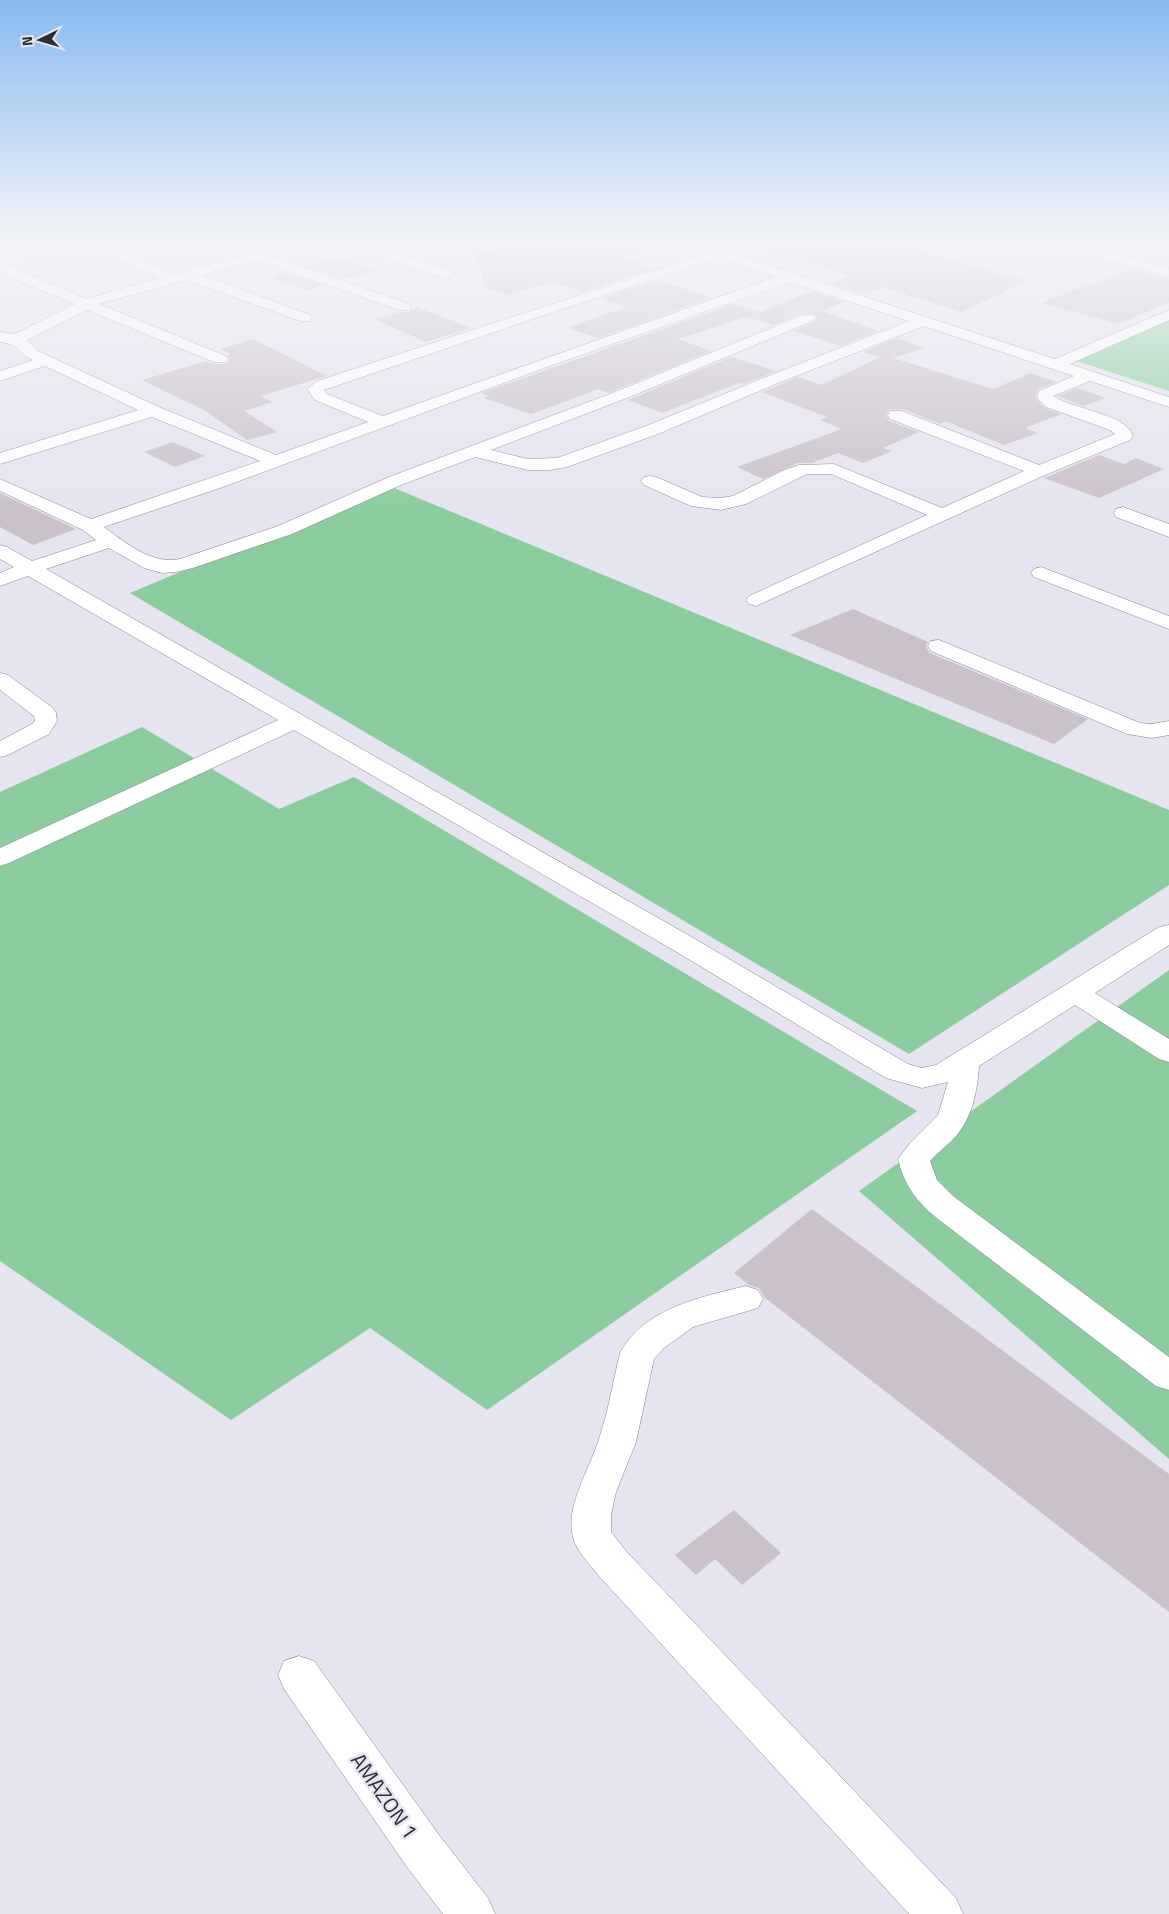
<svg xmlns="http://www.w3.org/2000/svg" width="1169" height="1914" viewBox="0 0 1169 1914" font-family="'Titillium Web',sans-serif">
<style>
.green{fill:#8bcd9e}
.building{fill:#cbc1ca}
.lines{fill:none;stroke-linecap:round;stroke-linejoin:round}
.minor-casing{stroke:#83828d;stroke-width:1}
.minor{fill:#fff;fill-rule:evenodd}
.labels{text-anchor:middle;stroke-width:5;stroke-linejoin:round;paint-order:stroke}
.near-street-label{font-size:21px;fill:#2c2c31;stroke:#e5e4f0}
</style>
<rect width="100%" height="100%" fill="#e5e4f0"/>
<path class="green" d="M1169,315V391L1070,359Z
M387,485L1169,810V885L909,1054L130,593Z
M142,727L279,809L354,777L917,1111L487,1410L370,1328L231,1420L0,1261V792Z
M1169,970V1459L859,1191Z"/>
<path class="building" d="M488,241H649V248L618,256L655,269L582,292L551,282L509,295L486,288L474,249L488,254L497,250V247Z
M755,241H881L1027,281L961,312L883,287L864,294L831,284L852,275L754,247Z
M338,258L374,271L344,279L308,267Z
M1132,269L1169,279V302L1119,324L1040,303Z
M287,273L323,285L307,290L272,277Z
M657,280L712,297L598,338L567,328L626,307L601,298Z
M812,291L844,302L821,311L878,331L841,346L794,331L815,322L817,317L813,313H802L774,325L747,317L678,339L711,351L608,393L599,389L531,414L484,398L489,396L481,393L733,304L760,312Z
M417,307L471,328L426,342L375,319L401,312H409Z
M897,338L924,348L893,358L993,389L1031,373L1056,382L1038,389L1035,397L1045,408L1061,414L1025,428L1038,433L1004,445L945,421L940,424L903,409H890L886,414L889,421L919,432L883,448L892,451L863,463L838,453L812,463H798L763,479L737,467L842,429L820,420L827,417L762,392L798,377L822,385L880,357L863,352Z
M253,339L327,376L260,396L272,402L244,411L277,432L247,440L204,410L142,380L206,361L214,364H226L230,360L227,355L231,354L220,349Z
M731,357L777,371L743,384L739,383L662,413L628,400Z
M1077,388L1106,398L1083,406L1057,396Z
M173,442L205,456L175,467L144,452Z
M1099,455L1124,464L1136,458L1164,469L1099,498L1044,478Z
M0,493L76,529L33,545L0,527Z
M853,609L928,642L926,647L930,653L1088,719L1054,744L790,635Z
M812,1209L1169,1474V1612L764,1297L759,1288L749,1285L734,1273Z
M734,1510L781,1553L742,1585L715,1559L696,1575L675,1555Z"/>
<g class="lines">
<g class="minor-casing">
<path id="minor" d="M61,241H98L174,274L242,256L208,244L206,241H227L257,252L295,241H318L316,244L271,256L409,304L411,307L409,310H399L256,260L202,275L310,315L312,318L310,321H300L187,280L99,304L226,356L228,359L226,362H214L87,310L27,340L38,351L159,407L276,455L368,422L315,400L307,389L317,381L705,254L675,244L673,241H694L1055,359L1169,310V320L1070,364L1169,397V407L1090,381L1053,396C1072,409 1127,414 1133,436L1130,440L1045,475L756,606L749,604L746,600L749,596L927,515L831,474H807L746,504L721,510L691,506L644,485L641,481L644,477L650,476L656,477L702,497L721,498L733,496L782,471L799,465L834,464L942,508L1024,471L890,419L888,415L890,411H902L1039,465L1115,434L1110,430L1046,407L1037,398L1039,391L1074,376L924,326L778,383L658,434L567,467L550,470H528L475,457L401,485L292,534L193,568L176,572L162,573L144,568L109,548L46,569L695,939L908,1064L922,1068L936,1065L1159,927L1169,925V945L1095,993L1169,1039V1062L1159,1059L1075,1005L979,1066C977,1091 973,1116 956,1136C948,1145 938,1152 930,1161L937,1180L953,1196L1169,1357V1390L1156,1386L938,1219C917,1202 904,1185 898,1159L910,1143L938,1115L948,1082L922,1088L886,1078L675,951L294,730L9,863L0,866V848L278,720L28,576L0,586V573L14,567L0,559V545L7,547L32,561L96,540L83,530L0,491V479L91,519L260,461L152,417L0,464V453L138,410L45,366L0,381V371L33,360C16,353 21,344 0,342V332L15,334L75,304L0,273V258L10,253ZM82,244L160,278L86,299L7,265L20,259ZM719,258L775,277L383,416L327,394L324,390L556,311ZM789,282L909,321L766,377L646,426L557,458L528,459L491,450L627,398L813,321L815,318L813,315H803L615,392L389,477L278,526L180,559C152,565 126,543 104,527L220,488L547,367Z
M348,241H367L399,254L452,271L454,274L447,278L442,277L389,260L350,244Z
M461,241C473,241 487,239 496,248L489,252L463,244Z
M1046,241H1069L1169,269V277L1048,244Z
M1123,507L1169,524V537L1116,517L1114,513L1116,509Z
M1041,567L1169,616V629L1034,577L1031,573L1034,569Z
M939,640L1140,723L1152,724L1169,721V735L1152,738L1127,734L931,651L928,646L931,641Z
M0,673L8,675L53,708L56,713L57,721L49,734L8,755L0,757V741L32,724L35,721L34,716L0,690Z
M746,1286L758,1290L763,1299L758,1308L693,1327L664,1348L654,1359L636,1442L616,1492L611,1515V1532L626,1551L956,1898L963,1914H909L598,1575C590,1564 576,1551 573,1537C565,1507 589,1470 598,1442C608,1413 613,1382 620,1353C644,1308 701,1297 746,1286Z
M299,1656L314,1661L439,1835L488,1898L495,1914H443L407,1867L284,1689L278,1675L284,1661Z"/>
</g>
<use href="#minor" class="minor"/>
</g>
<linearGradient id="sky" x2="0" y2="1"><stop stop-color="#88baf0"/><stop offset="0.47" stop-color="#f3f3f8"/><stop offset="1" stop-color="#f3f3f8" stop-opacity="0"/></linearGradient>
<rect width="1169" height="509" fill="url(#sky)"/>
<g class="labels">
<g class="near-street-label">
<text transform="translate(384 1796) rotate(55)" y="7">AMAZON 1</text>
</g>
</g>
<g transform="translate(40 40) rotate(265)" stroke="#e5e4f0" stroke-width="4" paint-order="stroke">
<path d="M0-4L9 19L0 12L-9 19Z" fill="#2c2c31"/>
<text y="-8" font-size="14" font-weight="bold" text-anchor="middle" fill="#2c2c31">N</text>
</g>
</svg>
